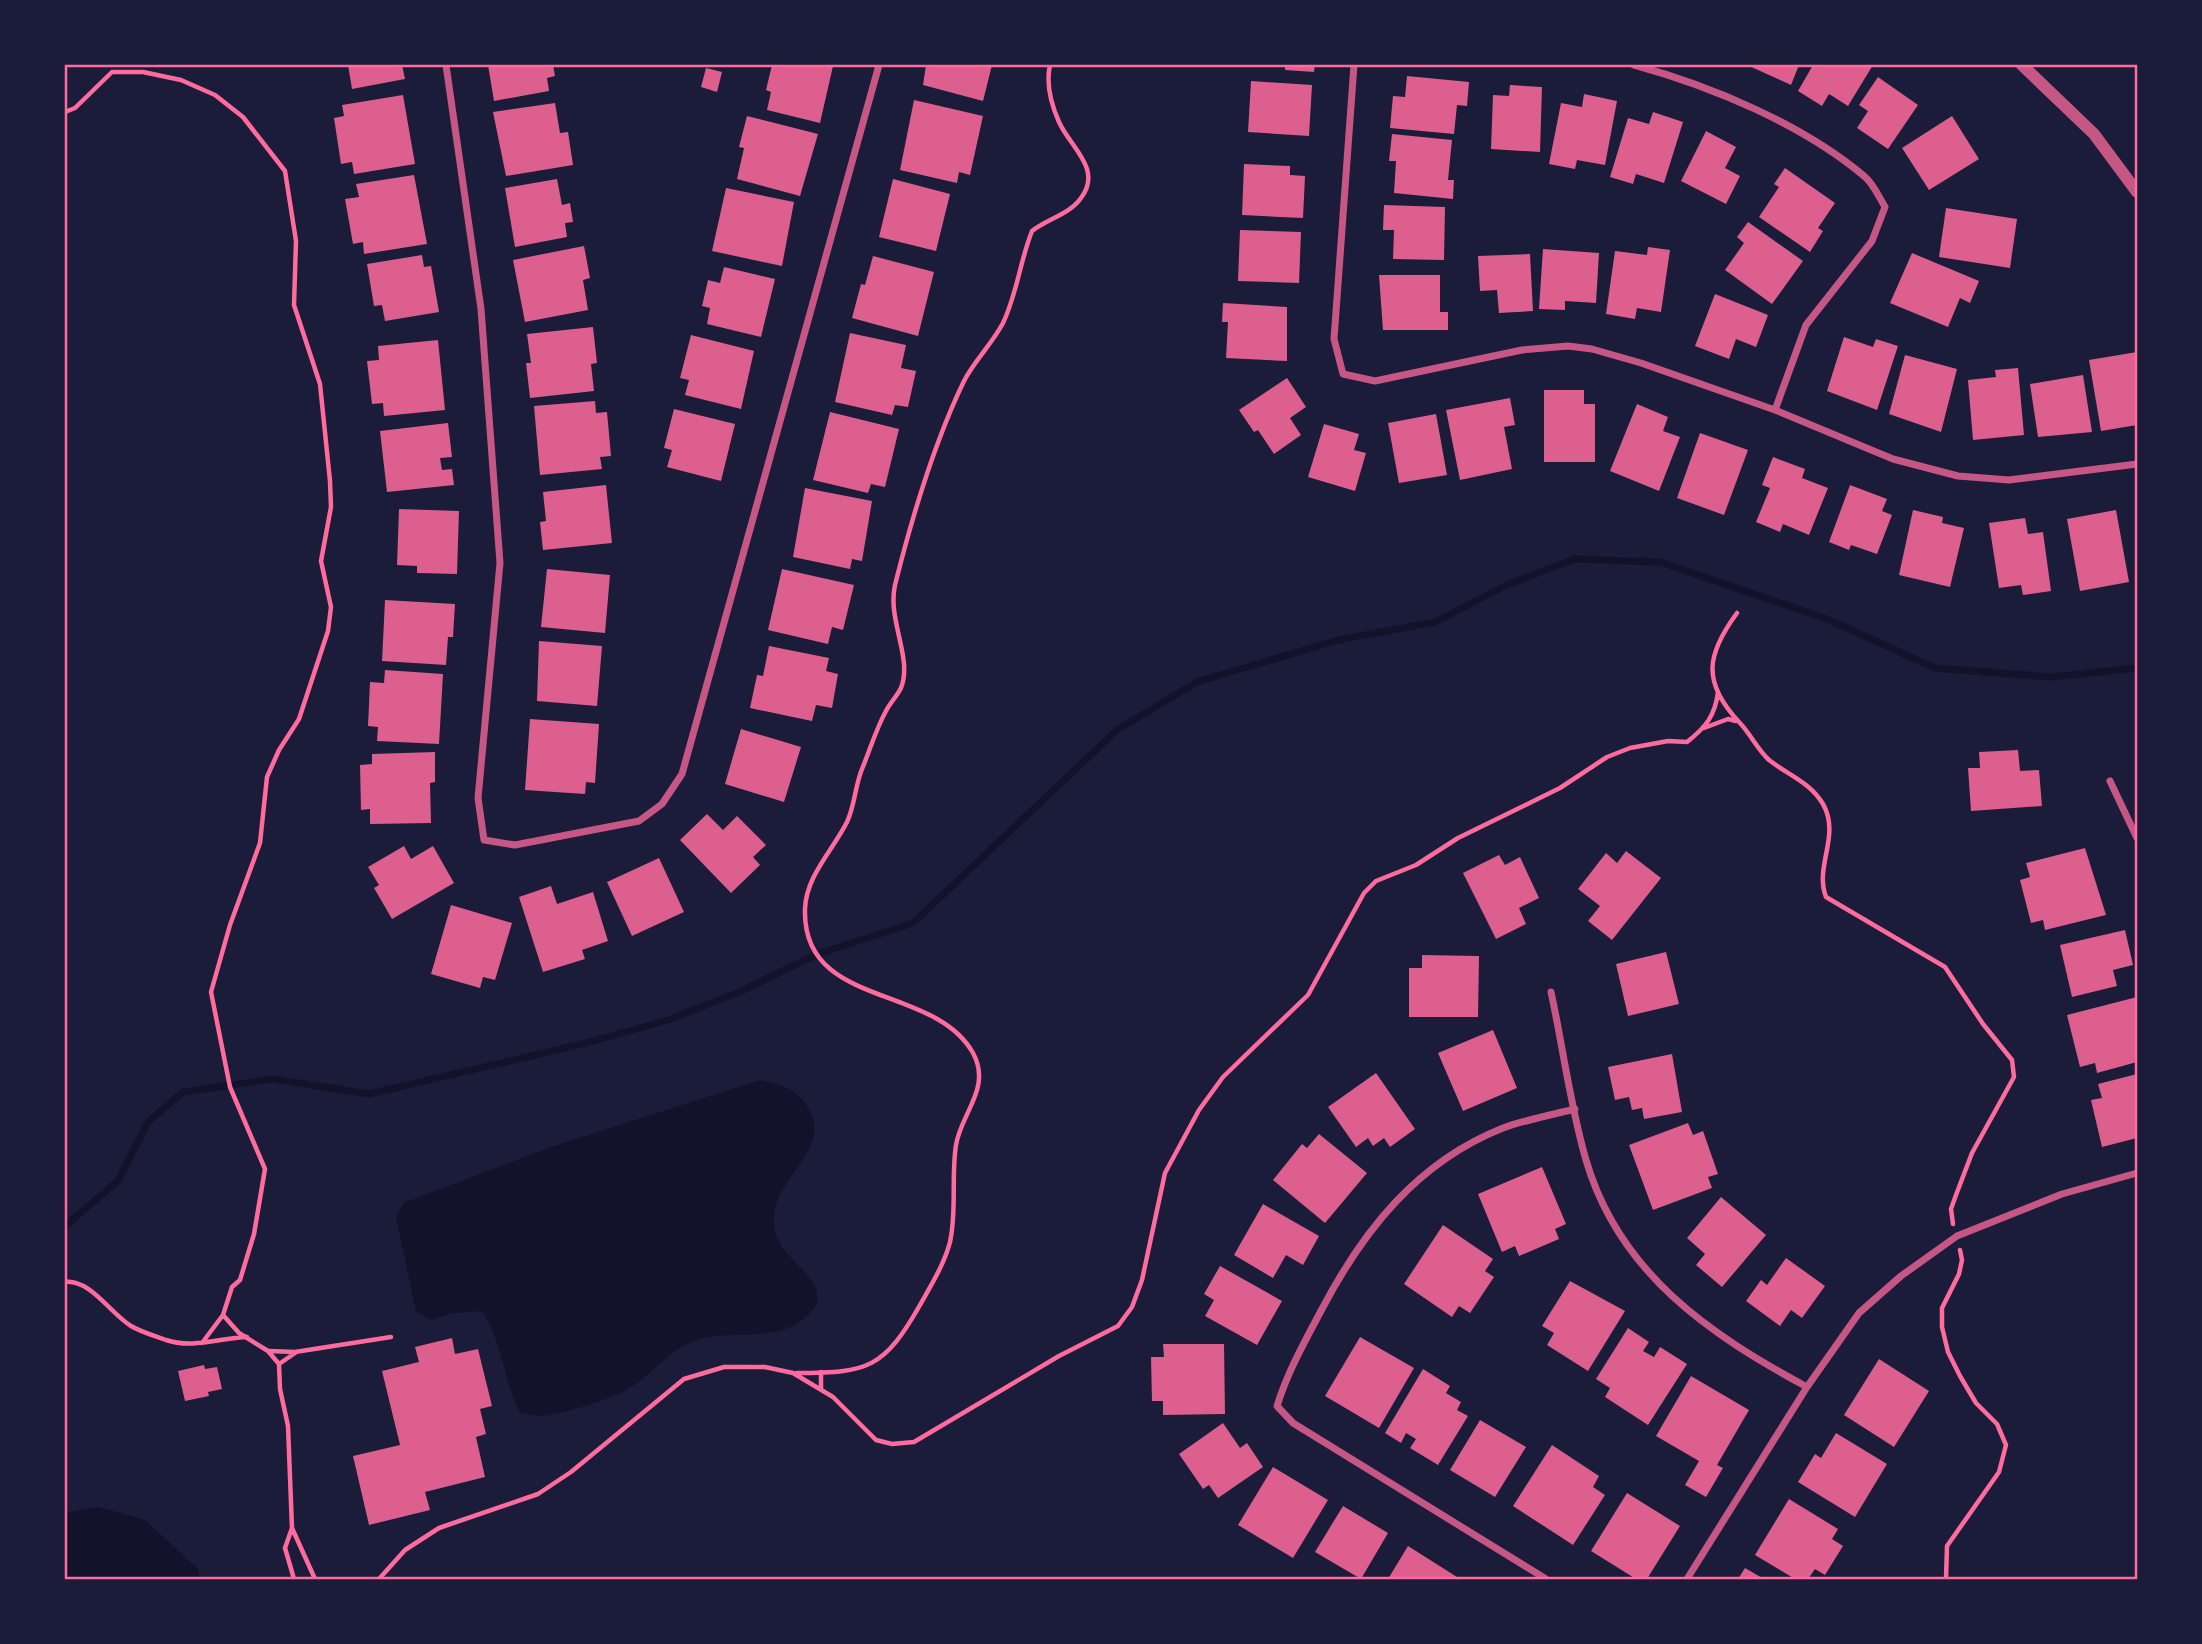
<svg xmlns="http://www.w3.org/2000/svg" width="2202" height="1644" viewBox="0 0 2202 1644" font-family="'Noto Sans',sans-serif">
<style>
.water{fill:#12122b}
.lines{fill:none;stroke-linecap:round;stroke-linejoin:round}
.stream{stroke:#12122b;stroke-width:7}
.building{fill:#dd5f8e}
.path{stroke:#ff6b9d;stroke-width:4.5}
.minor{stroke:#c65784;stroke-width:7}
.tertiary{stroke:#c65784;stroke-width:12}
.neatline{fill:none;stroke:#ff6b9d;stroke-width:2.5}
</style>
<rect width="100%" height="100%" fill="#1b1b3a"/>
<path class="water" d="M760,1080C781,1084 798,1089 809,1109C833,1152 769,1179 774,1224C777,1254 804,1265 815,1286C817,1290 817,1298 818,1302C790,1348 742,1327 697,1340C670,1348 652,1375 628,1389C612,1399 560,1415 541,1416C535,1416 527,1414 520,1413C503,1380 503,1342 482,1311L453,1313L430,1320L416,1312L396,1217L404,1203L551,1147Z
M99,1507L145,1520L198,1569L200,1579H65V1513Z"/>
<g class="lines">
<path class="stream" d="M65,1226L118,1181L148,1122L183,1092L273,1079L369,1094L586,1043L668,1020L737,993L818,954L913,923L1117,730L1197,682L1338,640L1435,622L1509,584L1575,559L1660,562L1827,619L1935,668L2052,677L2137,668"/>
</g>
<path class="building" d="M348,65H402L405,79L352,89Z
M488,65H553L555,76L547,78L549,91L494,101Z
M772,65L833,66L820,123L767,110L771,92L766,90Z
M926,65H992L983,101L923,85Z
M1285,65H1315L1314,72L1285,70Z
M1747,65H1799L1791,85Z
M1813,65H1873L1848,106L1829,94L1822,106L1798,91Z
M706,68L722,72L717,92L701,87Z
M1407,76L1469,82L1467,106L1457,105L1454,134L1390,128L1393,96L1405,97Z
M1878,77L1918,105L1888,149L1857,128L1868,111L1859,105Z
M1251,81L1312,85L1309,136L1248,132Z
M1510,85L1542,87L1540,152L1491,149L1493,95L1509,96Z
M1584,94L1617,101L1605,165L1577,160L1575,169L1549,164L1561,103L1582,107Z
M403,95L415,164L354,174L352,162L341,164L334,118L344,116L342,105Z
M914,100L983,116L970,175L959,172L957,183L900,170Z
M555,103L560,133L568,132L573,165L506,176L493,112Z
M1653,112L1683,122L1664,183L1636,174L1633,184L1610,177L1628,118L1649,124Z
M747,116L818,134L800,196L737,179L744,148L739,147Z
M1952,116L1979,159L1929,190L1902,148Z
M1706,131L1736,147L1725,168L1740,176L1726,204L1681,181Z
M1392,134L1452,140L1448,180H1454L1453,199L1394,193L1396,161H1389Z
M1244,164L1290,166V175L1305,176L1303,218L1242,215Z
M1785,168L1835,203L1818,228L1823,231L1810,252L1759,217L1779,187L1774,184Z
M414,175L427,244L364,254L363,242L353,244L345,199L359,197L356,184Z
M557,179L562,205L570,203L573,222L565,223L567,237L515,247L505,188Z
M893,179L950,194L936,251L879,237Z
M726,188L794,202L782,266L712,251Z
M1384,205L1445,207L1444,260L1393,259L1394,230H1383Z
M1946,208L2017,219L2010,268L1939,257Z
M1748,222L1803,261L1772,304L1725,270L1744,243L1737,237Z
M1240,230L1301,232L1299,283L1238,281Z
M584,246L590,278L583,280L588,310L525,322L513,260Z
M1648,247L1670,250L1661,312L1637,308L1635,319L1606,314L1615,251L1647,255Z
M1543,249L1599,253L1596,303L1565,301V310L1539,309Z
M1912,253L1979,281L1970,303L1960,298L1948,327L1890,303Z
M1530,254L1533,311L1499,313L1497,290L1480,291L1478,256Z
M422,255L424,267L431,266L439,312L385,321L382,305L374,306L367,264Z
M873,256L934,272L918,336L852,318L861,284L865,285Z
M724,267L775,279L761,337L707,324L710,308L702,306L708,280L720,283Z
M1379,275H1440V312H1448V330H1383Z
M1715,294L1768,315L1756,347L1736,339L1729,359L1695,346Z
M1223,303L1287,307V361L1226,358L1228,322H1222Z
M593,327L597,363L591,364L594,391L530,398L526,363H531L527,334Z
M850,333L906,345L901,368L916,371L908,407L895,405L892,415L835,402Z
M691,335L754,351L741,409L685,395L689,380L680,378Z
M1844,337L1873,347L1876,339L1898,346L1877,410L1827,391Z
M438,340L445,410L384,416L383,403L372,404L367,361L379,360L378,346Z
M2137,352V425L2101,431L2089,360Z
M1905,355L1957,369L1941,432L1889,414Z
M2018,368L2024,435L1973,440L1968,380L1996,377L1995,370Z
M2083,375L2092,432L2038,437L2030,384Z
M1287,378L1306,407L1290,418L1301,435L1274,454L1258,430L1254,432L1239,410Z
M1544,390H1584V404H1595V462H1544Z
M1510,398L1515,425L1504,427L1512,469L1460,480L1446,410Z
M595,401L596,413L607,412L611,456L600,457L602,469L540,475L534,406Z
M1637,404L1668,417L1663,431L1680,437L1659,491L1610,471Z
M674,409L735,424L721,481L667,467L672,450L664,448Z
M830,412L899,429L885,487L871,484L868,493L813,480Z
M1436,414L1447,475L1399,483L1388,423Z
M448,423L452,457L440,458L442,470L452,469L454,485L387,492L380,431Z
M1324,424L1359,434L1354,450L1366,453L1355,491L1308,477Z
M1700,433L1748,450L1724,515L1677,498Z
M1773,457L1805,469L1802,478L1828,488L1809,535L1783,524L1780,532L1756,522L1770,488L1762,485Z
M606,485L612,543L543,550L540,522L546,521L543,492Z
M1850,485L1887,499L1882,511L1892,515L1877,554L1851,545L1849,550L1829,542Z
M805,488L872,501L862,561L852,559L850,569L793,557Z
M399,509L459,511L457,574L417,573V566L397,565Z
M1913,510L1943,517L1942,523L1964,528L1950,587L1899,575Z
M2116,510L2129,582L2080,591L2067,519Z
M2025,518L2028,534L2043,532L2051,591L2023,595L2021,585L1999,588L1989,523Z
M547,569L610,575L605,633L541,627Z
M782,569L854,585L843,630L832,627L828,644L768,630Z
M385,600L455,604L453,637H448L446,665L382,661Z
M539,641L602,646L597,706L537,701Z
M769,646L829,658L826,671L838,674L832,708L816,705L812,721L750,708L757,675L763,676Z
M385,670L443,674L439,744L377,741L378,727L368,726L370,682L384,683Z
M530,719L599,724L595,783L586,782L585,794L525,790Z
M741,729L801,747L784,802L725,784Z
M2018,750L2020,771L2039,770L2042,806L1971,811L1968,768H1980L1979,752Z
M435,752V782L430,783L431,823L370,824V809L361,810L360,765L372,764V754Z
M707,814L723,830L737,816L766,845L753,857L760,865L731,893L680,840Z
M404,846L411,859L433,846L454,883L392,919L374,888L379,885L368,867Z
M2085,848L2106,915L2045,930L2043,920L2031,923L2020,880L2030,877L2026,863Z
M1626,851L1661,878L1612,940L1588,921L1600,906L1578,889L1606,853L1617,863Z
M1499,855L1505,865L1520,857L1539,898L1519,908L1526,924L1496,939L1463,873Z
M659,858L684,912L632,936L607,882Z
M551,886L557,904L593,892L608,941L582,950L585,959L543,972L519,897Z
M451,905L512,923L495,980L483,977L480,988L431,974Z
M2125,930L2133,965L2113,970L2117,986L2072,997L2060,945Z
M1666,952L1679,1004L1628,1016L1616,964Z
M1422,955L1479,956L1478,1017H1409V968H1422Z
M2137,997V1062L2097,1073L2095,1063L2080,1067L2067,1015Z
M1493,1030L1517,1088L1463,1111L1438,1053Z
M1672,1054L1682,1112L1644,1119L1642,1108L1632,1110L1629,1097L1615,1100L1608,1067Z
M1376,1073L1415,1129L1390,1147L1384,1138L1373,1146L1368,1138L1356,1147L1328,1107Z
M2137,1074V1138L2102,1147L2091,1100L2102,1098L2098,1084Z
M1688,1123L1693,1135L1703,1131L1718,1174L1708,1177L1712,1188L1653,1210L1629,1145Z
M1319,1134L1367,1173L1325,1223L1273,1180L1302,1144L1307,1148Z
M1542,1167L1566,1224L1555,1229L1559,1239L1519,1256L1515,1246L1502,1252L1478,1194Z
M1721,1197L1766,1235L1722,1287L1696,1265L1705,1254L1687,1238Z
M1263,1204L1319,1236L1303,1265L1286,1255L1273,1278L1234,1255Z
M1443,1225L1493,1259L1485,1271L1494,1277L1470,1313L1459,1306L1452,1317L1404,1284Z
M1786,1258L1825,1286L1802,1318L1791,1310L1780,1326L1746,1301L1761,1280L1767,1285Z
M1220,1266L1282,1301L1257,1345L1205,1316L1214,1300L1204,1294Z
M1570,1281L1625,1311L1588,1371L1547,1345L1554,1333L1542,1326Z
M1628,1328L1649,1342L1643,1351L1654,1357L1660,1347L1687,1364L1648,1425L1605,1397L1610,1388L1596,1379Z
M1360,1337L1414,1368L1379,1428L1325,1396Z
M452,1338L455,1354L478,1349L492,1406L480,1409L486,1434L476,1437L485,1477L425,1492L430,1510L369,1525L353,1456L400,1445L382,1371L419,1362L415,1347Z
M1163,1344H1224L1225,1414L1163,1415V1401H1152L1151,1357H1164Z
M1879,1359L1929,1391L1894,1447L1844,1415Z
M204,1365L205,1369L217,1367L222,1389L208,1392L209,1396L185,1401L178,1371Z
M1423,1369L1450,1386L1446,1393L1461,1402L1457,1410L1468,1416L1438,1465L1410,1448L1416,1439L1406,1433L1401,1443L1385,1433Z
M1691,1376L1749,1410L1717,1465L1723,1468L1706,1497L1685,1485L1699,1461L1656,1436Z
M1480,1420L1526,1447L1495,1497L1450,1470Z
M1223,1423L1240,1448L1247,1443L1263,1467L1218,1498L1209,1485L1203,1489L1179,1454Z
M1836,1433L1887,1464L1855,1517L1798,1482L1815,1454L1821,1458Z
M1552,1445L1599,1476L1593,1487L1605,1495L1573,1545L1513,1506Z
M1273,1467L1328,1500L1293,1558L1238,1525Z
M1627,1493L1680,1526L1647,1579H1636L1591,1551Z
M1789,1499L1838,1529L1832,1539L1843,1546L1825,1575L1815,1569L1808,1579H1795L1755,1555Z
M1343,1506L1388,1533L1361,1579L1315,1552Z
M1408,1546L1457,1577L1456,1579H1388Z
M1745,1568L1764,1579H1738Z"/>
<g class="lines">
<path class="path" d="M65,112L75,108L112,72H143L181,80L215,95L243,117L285,171L296,241L294,305L320,384L330,481L331,507L321,561L331,607L328,631L299,719L279,750L267,777L260,843L230,925L211,992L230,1087L265,1169L254,1234L240,1280L232,1287L223,1315L202,1343
M1737,613C1706,655 1702,682 1739,722C1750,733 1757,749 1769,760C1788,775 1810,782 1823,804C1841,836 1814,866 1826,897L1945,967L1983,1024L2012,1060L2014,1077L1972,1153L1956,1195L1951,1209L1953,1224
M1704,728L1728,719L1736,721
M65,1282C90,1279 110,1313 131,1326C141,1332 155,1336 166,1340C193,1349 219,1338 247,1337
M223,1315L239,1333L268,1351L279,1364L280,1389L288,1426L292,1528L315,1579
M269,1351L295,1352L391,1337
M279,1364L295,1353
M797,1373C869,1373 884,1368 920,1305C931,1285 944,1265 950,1242C957,1211 951,1177 956,1145C961,1113 992,1088 973,1053C934,983 802,1009 805,909C806,876 833,850 847,822C855,805 855,786 862,769C870,750 876,729 886,711C890,703 897,696 901,688C913,658 887,620 895,585C912,517 933,445 964,381C974,361 992,344 1003,323C1017,294 1020,261 1032,231C1047,219 1070,214 1081,198C1103,169 1070,147 1059,122C1051,104 1046,83 1050,65
M821,1388V1372
M292,1528L285,1548L294,1579
M379,1579L405,1550L439,1528L538,1494L571,1472L684,1379L724,1367H765L793,1373L833,1397L876,1440L892,1444L914,1442L1059,1356L1118,1326L1132,1307L1142,1280L1165,1173L1199,1110L1223,1077L1308,995L1364,893L1376,881L1416,865L1458,838L1560,788L1607,757L1630,748L1668,741L1687,742C1706,727 1715,716 1718,692
M1946,1579L1947,1546L1999,1472L2006,1445L1997,1424L1976,1403L1960,1376L1948,1352L1942,1327V1308L1959,1274L1962,1260L1960,1250"/>
<path class="minor" d="M446,65L481,309L500,563L478,798L484,840L515,845L639,821L662,804L682,774L879,65
M1354,65L1334,339L1343,374L1375,381L1522,350L1568,346L1592,349L1641,363L1775,410L1893,459L1958,476L2009,480L2137,464
M1634,65C1711,86 1802,124 1864,176C1873,183 1879,197 1885,207L1872,241L1806,325L1775,410
M2110,781L2137,838
M1551,992C1563,1047 1570,1105 1586,1160C1619,1273 1709,1334 1807,1387
M1546,1579L1293,1423L1277,1406C1288,1371 1305,1341 1322,1309C1363,1231 1417,1162 1503,1128C1525,1120 1551,1115 1575,1109
M1687,1579L1807,1387L1859,1313L1901,1276L1957,1236L2062,1194L2137,1173"/>
<path class="tertiary" d="M2022,65L2094,134L2137,192"/>
</g>
<rect width="2202" height="1644" fill="none" stroke="#1b1b3a" stroke-width="133"/>
<rect x="66" y="66" width="2070" height="1512" class="neatline"/>
</svg>
